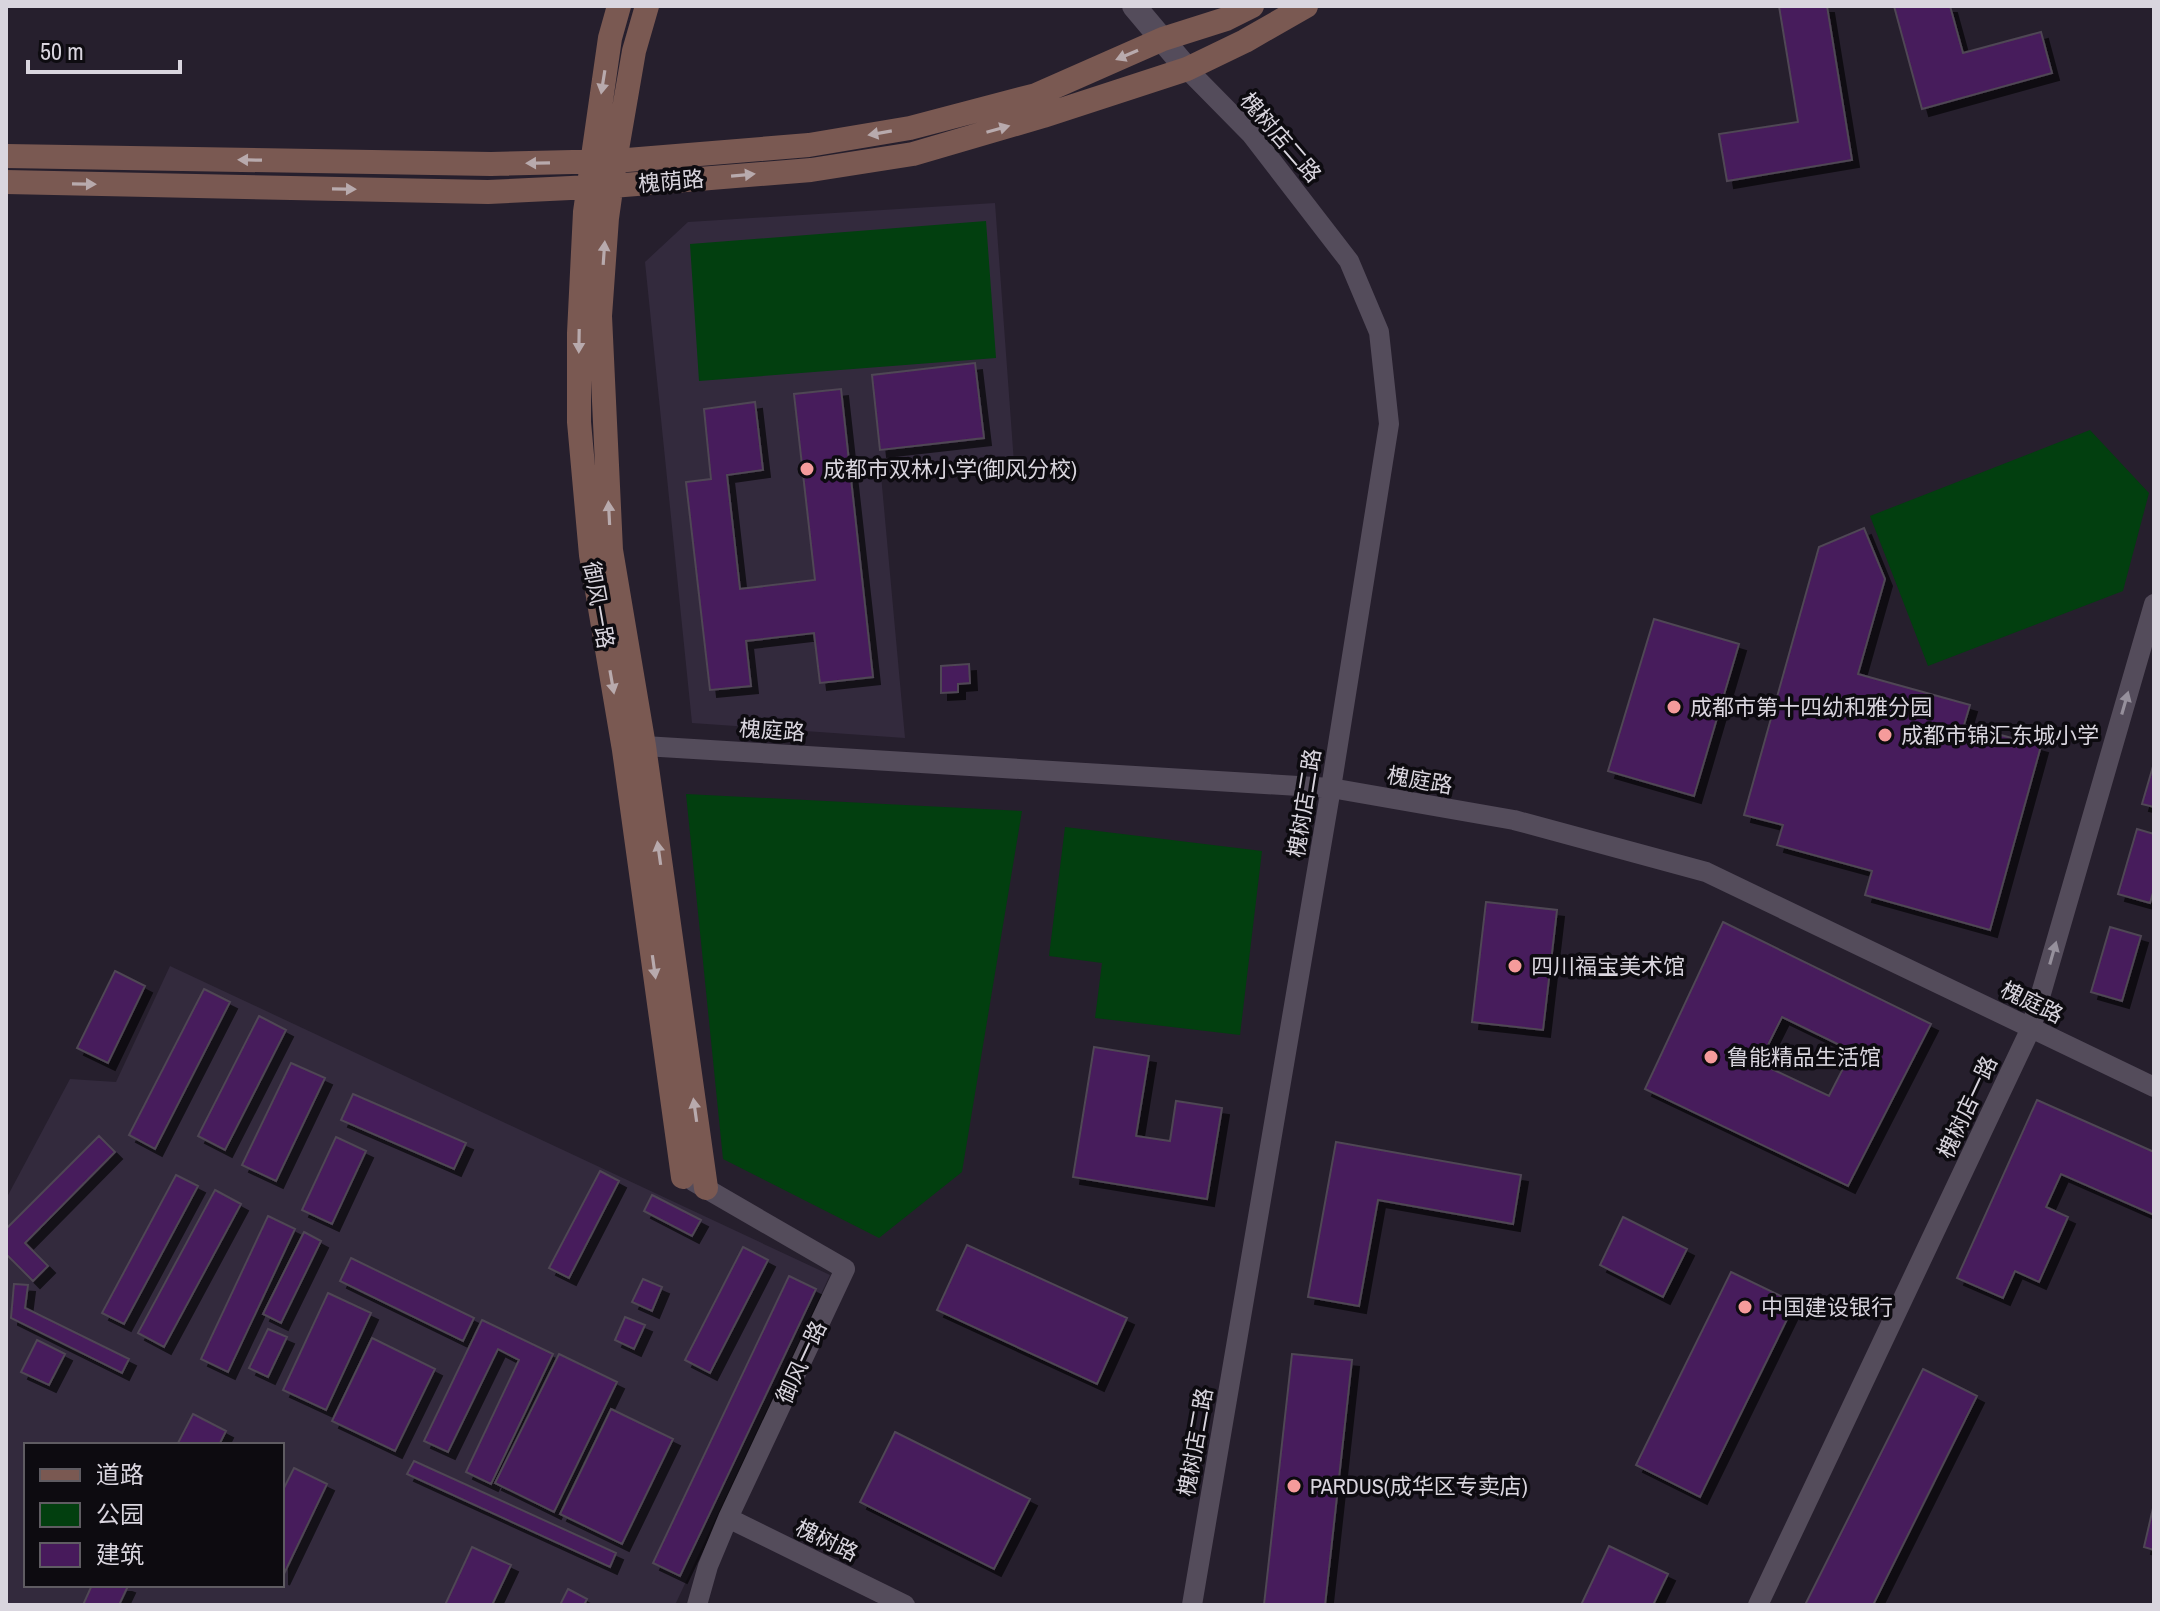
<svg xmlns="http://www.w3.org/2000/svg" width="2160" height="1611" viewBox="0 0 2160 1611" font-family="'Archivo Narrow','Noto Sans SC',sans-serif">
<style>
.built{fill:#332a3d;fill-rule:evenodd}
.green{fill:#023f0f}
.building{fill:#471a5b;stroke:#4f4654;stroke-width:2;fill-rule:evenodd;filter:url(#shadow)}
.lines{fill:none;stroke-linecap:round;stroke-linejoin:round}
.minor{stroke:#544c5b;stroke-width:20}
.tertiary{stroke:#544c5b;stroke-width:24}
.secondary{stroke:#7a5952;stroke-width:24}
.oneway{fill:#b8aaad}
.oneway2{fill:#96909c}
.poi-dot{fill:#f59b9b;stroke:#0d0b10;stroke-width:3}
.labels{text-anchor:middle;stroke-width:7;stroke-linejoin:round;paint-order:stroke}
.street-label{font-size:22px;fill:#d9d5de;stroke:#0d0b10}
.poi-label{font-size:22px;fill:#d9d5de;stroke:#0d0b10;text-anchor:start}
</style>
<defs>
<filter id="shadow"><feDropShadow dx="7" dy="7" stdDeviation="0" flood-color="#0009"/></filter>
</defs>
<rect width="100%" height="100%" fill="#261f2d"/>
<path class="built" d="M995,203L1014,463L881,475L905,738L692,723L645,262L688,222Z
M170,966L830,1275L675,1605H6V1199L70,1079L116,1082ZM26,1445H282V1585H26Z"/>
<path class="green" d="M986,221L996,358L699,381L690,244Z
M2090,430L2149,493L2123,591L1928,666L1870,516Z
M686,794L1022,811L962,1172L879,1238L723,1159Z
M1065,827L1262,851L1240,1035L1095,1018L1102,963L1049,956Z"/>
<path class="building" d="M1779,6H1827L1852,160L1727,181L1719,134L1798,122Z
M1894,6H1950L1963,53L2041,32L2052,73L1922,109Z
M975,363L984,438L880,450L872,375Z
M841,389L873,677L820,683L814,633L746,641L751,686L710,690L686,482L711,479L704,409L755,402L763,470L727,475L740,589L815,580L794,394Z
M1864,528L1885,579L1858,674L1970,705L1964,725L2041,746L1990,930L1865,895L1872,871L1777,845L1783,825L1744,815L1819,547Z
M1654,619L1739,644L1694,796L1608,771Z
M969,664L970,683L958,684V692L941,693V666Z
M2154,763V807L2142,804Z
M2137,829L2154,834V889L2150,903L2118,894Z
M1486,902L1557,910L1543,1030L1472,1022Z
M1723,922L1931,1024L1848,1186L1645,1089ZM1782,1017L1852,1051L1829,1096L1759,1063Z
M2110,927L2141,936L2122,1001L2091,992Z
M115,971L145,986L108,1063L77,1048Z
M204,989L230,1002L155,1149L129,1135Z
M259,1016L286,1030L225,1150L198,1136Z
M1094,1047L1149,1056L1136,1136L1170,1141L1176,1101L1222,1108L1207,1199L1073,1177Z
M291,1063L325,1078L276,1181L242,1165Z
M353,1094L466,1143L454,1169L341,1120Z
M2037,1100L2154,1152V1215L2061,1174L2046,1207L2068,1217L2039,1282L2015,1271L2003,1298L1957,1278Z
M99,1136L115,1152L25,1243L48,1266L33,1281L6,1254V1229Z
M336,1137L366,1151L332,1224L302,1210Z
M1336,1142L1521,1175L1513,1224L1378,1200L1359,1306L1308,1297Z
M600,1171L619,1181L569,1278L549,1268Z
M176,1175L198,1186L124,1324L102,1313Z
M215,1190L241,1204L164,1347L138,1333Z
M652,1195L701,1220L692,1236L644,1211Z
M268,1216L295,1229L228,1372L201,1359Z
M1623,1217L1687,1249L1663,1297L1600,1265Z
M304,1232L321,1241L281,1323L263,1314Z
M967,1245L1127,1318L1097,1384L937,1310Z
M743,1247L768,1260L710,1373L685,1360Z
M351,1258L474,1318L463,1341L340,1281Z
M1731,1272L1795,1303L1700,1497L1636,1465Z
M789,1276L816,1289L680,1576L653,1563Z
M643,1279L662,1287L652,1311L632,1302Z
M14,1284L28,1285L25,1308L129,1359L122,1373L11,1318Z
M328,1293L371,1313L326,1410L283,1390Z
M625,1317L645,1325L634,1349L615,1340Z
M482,1320L553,1354L491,1484L466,1472L519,1360L498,1349L448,1452L424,1441Z
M268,1329L287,1337L268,1377L249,1368Z
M372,1338L435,1369L395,1451L332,1421Z
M37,1340L65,1354L49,1385L21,1372Z
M559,1354L617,1382L554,1512L495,1483Z
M1292,1354L1352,1360L1325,1605H1264Z
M1923,1369L1977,1396L1873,1605H1805Z
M611,1409L673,1439L622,1544L560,1514Z
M193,1414L226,1431L219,1445H177Z
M895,1432L1030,1499L994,1569L860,1502Z
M414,1461L616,1553L610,1567L407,1474Z
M294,1468L327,1484L282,1578V1492Z
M2154,1504V1550L2144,1547Z
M1609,1546L1668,1574L1653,1605H1581Z
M472,1547L511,1565L492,1605H445Z
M92,1585H125L128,1586L119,1605H83Z
M568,1589L587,1599L584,1605H560Z"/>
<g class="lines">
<path class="minor" d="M1187,69L1251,134L1349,261L1379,332L1389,424L1331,788L1192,1605
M630,749L644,746L1331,788L1514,820L1706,872L2154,1087
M693,1181L845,1269L728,1518L708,1566L697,1605
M728,1518L905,1605
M1758,1605L2031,1028L2154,604"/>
<path class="tertiary" d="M1134,6L1187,69"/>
<path class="secondary" d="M619,6L610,38L585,212L579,333V422L591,555L624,750L683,1177
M647,6L634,51L615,161L607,218L600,316L611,550L644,746L706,1188
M6,156L491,164L615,161L809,145L910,128L1036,95L1163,39L1226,19L1252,6
M6,182L488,192L612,186L811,170L913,154L1043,116L1187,69L1245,41L1306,6"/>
</g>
<defs><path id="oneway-solid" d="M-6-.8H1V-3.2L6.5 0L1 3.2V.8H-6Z" transform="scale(2)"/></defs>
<g class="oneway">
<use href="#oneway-solid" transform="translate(1127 55) rotate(157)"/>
<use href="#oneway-solid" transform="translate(603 82) rotate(99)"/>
<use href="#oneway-solid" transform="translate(998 129) rotate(-16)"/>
<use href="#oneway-solid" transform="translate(880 133) rotate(170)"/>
<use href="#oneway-solid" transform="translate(250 160) rotate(-179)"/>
<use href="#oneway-solid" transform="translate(538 163) rotate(179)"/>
<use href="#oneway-solid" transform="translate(743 175) rotate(-5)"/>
<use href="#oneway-solid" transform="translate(84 184) rotate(1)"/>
<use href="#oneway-solid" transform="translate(344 189) rotate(1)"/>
<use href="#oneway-solid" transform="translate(604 253) rotate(-86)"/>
<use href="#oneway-solid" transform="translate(579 341) rotate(91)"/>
<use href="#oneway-solid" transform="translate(609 513) rotate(-93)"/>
<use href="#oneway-solid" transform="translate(612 682) rotate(80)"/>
<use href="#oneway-solid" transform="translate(659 853) rotate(-98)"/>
<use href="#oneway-solid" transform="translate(654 967) rotate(82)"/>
<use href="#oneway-solid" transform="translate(695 1110) rotate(-98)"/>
</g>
<g class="oneway2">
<use href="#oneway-solid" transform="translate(2125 703) rotate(-74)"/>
<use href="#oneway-solid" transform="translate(2053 953) rotate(-74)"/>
</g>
<g class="poi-dot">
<circle cx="807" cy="469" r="8"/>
<circle cx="1674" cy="707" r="8"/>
<circle cx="1885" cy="735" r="8"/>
<circle cx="1515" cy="966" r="8"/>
<circle cx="1711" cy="1057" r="8"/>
<circle cx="1745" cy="1307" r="8"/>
<circle cx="1294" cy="1486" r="8"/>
</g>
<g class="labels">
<g class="street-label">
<text transform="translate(1281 137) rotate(49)" y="8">槐树店二路</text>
<text transform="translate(671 181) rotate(-5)" y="8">槐荫路</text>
<text transform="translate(599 605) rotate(80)" y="8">御风一路</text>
<text transform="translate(772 730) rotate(4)" y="8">槐庭路</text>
<text transform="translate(1420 780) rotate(10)" y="8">槐庭路</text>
<text transform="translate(1304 803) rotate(-81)" y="8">槐树店二路</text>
<text transform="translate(2032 1002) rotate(26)" y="8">槐庭路</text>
<text transform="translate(1967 1107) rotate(-65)" y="8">槐树店一路</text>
<text transform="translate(801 1362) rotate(-65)" y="8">御风一路</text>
<text transform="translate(1195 1442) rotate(-80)" y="8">槐树店二路</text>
<text transform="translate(827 1540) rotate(26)" y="8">槐树路</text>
</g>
<g class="poi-label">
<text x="823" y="477">成都市双林小学(御风分校)</text>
<text x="1690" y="715">成都市第十四幼和雅分园</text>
<text x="1901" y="743">成都市锦汇东城小学</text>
<text x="1531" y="974">四川福宝美术馆</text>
<text x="1727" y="1065">鲁能精品生活馆</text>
<text x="1761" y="1315">中国建设银行</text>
<text x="1310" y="1494">PARDUS(成华区专卖店)</text>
</g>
</g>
<rect width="2160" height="1611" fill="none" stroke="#d9d5de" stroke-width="16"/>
<rect x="24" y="1443" width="260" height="144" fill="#0d0b10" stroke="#5f5c62" stroke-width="2"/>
<rect x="40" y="1469" width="40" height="12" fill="#7a5952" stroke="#5f5c62" stroke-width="2"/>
<text x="96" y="1483" font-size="24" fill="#d9d5de">道路</text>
<rect x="40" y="1503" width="40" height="24" fill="#023f0f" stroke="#5f5c62" stroke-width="2"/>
<text x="96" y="1523" font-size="24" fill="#d9d5de">公园</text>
<rect x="40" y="1543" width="40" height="24" fill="#471a5b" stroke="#5f5c62" stroke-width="2"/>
<text x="96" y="1563" font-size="24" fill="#d9d5de">建筑</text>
<path d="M28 60v12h152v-12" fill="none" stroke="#d9d5de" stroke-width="4"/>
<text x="40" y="60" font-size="24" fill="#d9d5de" stroke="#0d0b10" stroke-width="6" paint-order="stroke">50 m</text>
</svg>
